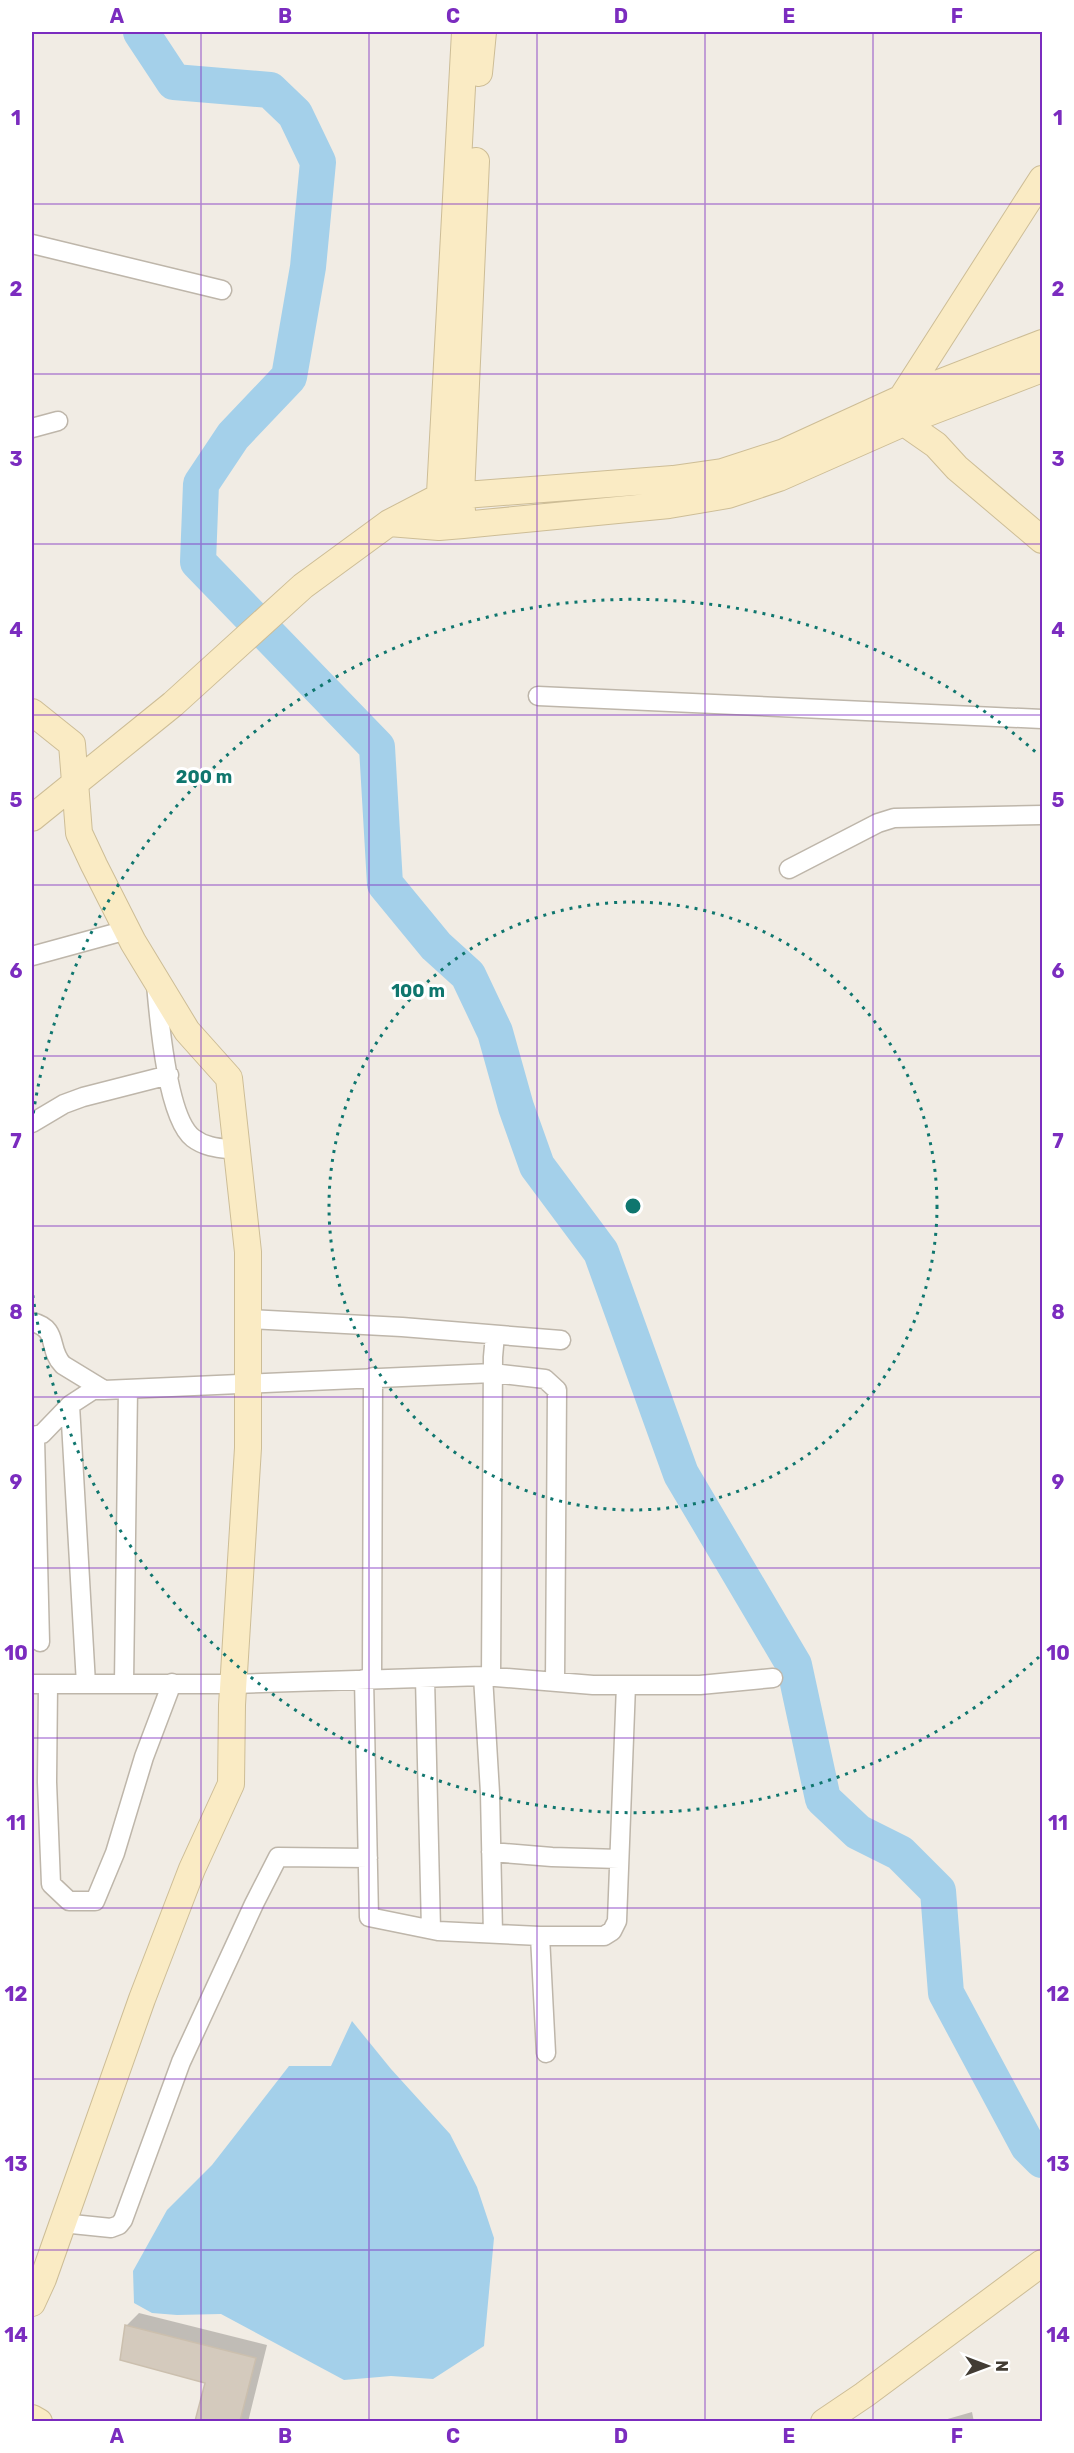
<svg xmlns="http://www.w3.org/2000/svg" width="1074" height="2453" viewBox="0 0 1074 2453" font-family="Rubik,sans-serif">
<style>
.water{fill:#a4d0ea}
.shadow{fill:#0003}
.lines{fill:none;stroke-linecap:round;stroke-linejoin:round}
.river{stroke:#a4d0ea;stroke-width:36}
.building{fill:#d4cabd;stroke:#cbbfae;stroke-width:1.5}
.street-casing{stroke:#beb6aa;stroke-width:21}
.secondary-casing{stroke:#cdbd96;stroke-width:28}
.street{stroke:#fff;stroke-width:18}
.secondary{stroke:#faebc4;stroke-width:26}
.grid{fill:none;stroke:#7b2cbf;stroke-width:1.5;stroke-opacity:0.55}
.ring{fill:none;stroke:#0f766e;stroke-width:3;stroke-dasharray:3 6}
.centre{fill:#0f766e;stroke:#fff;stroke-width:3}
.ring-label{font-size:18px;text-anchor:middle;font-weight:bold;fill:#0f766e;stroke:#fff;stroke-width:6;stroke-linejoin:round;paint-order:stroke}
.neatline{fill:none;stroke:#7b2cbf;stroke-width:2}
.grid-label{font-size:20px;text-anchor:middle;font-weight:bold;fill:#7b2cbf}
</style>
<rect width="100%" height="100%" fill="#f1ece4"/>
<path class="water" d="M352,2021L391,2069L450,2134L477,2187L494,2238L484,2346L433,2379L391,2376L344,2380L221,2314L177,2315L152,2313L134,2303L133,2271L167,2210L212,2165L289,2066H331Z"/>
<path class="shadow" d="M139,2313L267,2345L248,2422H196L207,2382L127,2325Z
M972,2412L974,2422H937Z"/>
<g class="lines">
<path class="river" d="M141,32L174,82L270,90L295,114L318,162L308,267L289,377L233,436L201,484L198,562L377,747L385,884L436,946L468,975L495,1032L516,1107L537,1166L601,1252L681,1474L794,1665L823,1799L858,1832L900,1853L938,1891L946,1993L1028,2146L1042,2160"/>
</g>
<path class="building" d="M125,2325L256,2358L240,2421H195L205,2383L120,2360Z"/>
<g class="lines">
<g class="street-casing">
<path id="street" d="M32,244L222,290
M32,428L58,421
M538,696L1042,719
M789,869L878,823L894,818L1042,815
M32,956L127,930
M156,984C159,1018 167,1118 193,1138C206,1148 221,1148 237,1150
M32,1123L64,1104L83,1097L169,1075
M248,1319L402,1327L561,1340
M32,1322C60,1329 47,1349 63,1365L104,1390
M70,1405L93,1390H104L493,1373L545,1379L557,1390L555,1682
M32,1436L42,1434L70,1405L86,1684
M35,1438L40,1642
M483,1676L490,1793L493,1934
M491,1677L493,1357L495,1335
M425,1678L431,1929
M364,1679L369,1917L438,1931L540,1936H604L612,1931L617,1921L626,1685
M372,1679L373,1377
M124,1683L128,1389
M32,1684H234L483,1676L593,1685H700L773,1678
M48,1685L47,1782L51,1884L69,1901H95L115,1853L144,1757L172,1683
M491,1852L552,1857L619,1859
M540,1936L546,2053
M62,2223L111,2228L119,2225L123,2220L181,2062L254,1904L278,1857L368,1858"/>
</g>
<g class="secondary-casing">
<path id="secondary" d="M479,73L483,32
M1042,179L901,399L903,422L936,445L957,468L1042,540
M462,511L461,495L476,161
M439,512L465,32
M389,523L439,527L463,525L669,505L728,495L779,478L917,417L1042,369
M32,712L72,744L79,833L94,865L133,942L187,1031L229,1078L248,1252V1448L232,1705L231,1784L192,1869L142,1999L43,2279L32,2303
M32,818L173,704L303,586L389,523L439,497L673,479L722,472L784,452L913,393L1042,343
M32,2418L39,2422
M824,2422L864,2395L1042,2263"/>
</g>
<use href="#street" class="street"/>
<use href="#secondary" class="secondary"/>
</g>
<path class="grid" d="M201,32V2422M369,32V2422M537,32V2422M705,32V2422M873,32V2422M32,204H1042M32,374H1042M32,544H1042M32,715H1042M32,885H1042M32,1056H1042M32,1226H1042M32,1397H1042M32,1568H1042M32,1738H1042M32,1908H1042M32,2079H1042M32,2250H1042"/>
<g class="ring">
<circle cx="633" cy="1206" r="304"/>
<path d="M1039 1657A607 607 0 0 1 32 1290M32 1122A607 607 0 0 1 1039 755"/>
</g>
<circle cx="633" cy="1206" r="9" class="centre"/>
<g class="ring-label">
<text x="204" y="783">200 m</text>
<text x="418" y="997">100 m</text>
</g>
<rect width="1074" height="2453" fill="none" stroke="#ffffff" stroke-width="66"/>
<g transform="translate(987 2366) rotate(90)" stroke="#ffffff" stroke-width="4.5" paint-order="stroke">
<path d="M0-4.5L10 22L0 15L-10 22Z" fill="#423c34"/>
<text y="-9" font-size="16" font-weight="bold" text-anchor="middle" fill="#423c34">N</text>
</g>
<rect x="33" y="33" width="1008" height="2387" class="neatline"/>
<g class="grid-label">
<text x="117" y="23">A</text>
<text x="285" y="23">B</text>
<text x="453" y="23">C</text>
<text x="621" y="23">D</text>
<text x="789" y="23">E</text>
<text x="957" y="23">F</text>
<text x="16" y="125">1</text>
<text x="1058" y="125">1</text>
<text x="16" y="296">2</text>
<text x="1058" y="296">2</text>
<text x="16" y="466">3</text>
<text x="1058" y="466">3</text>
<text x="16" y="637">4</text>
<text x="1058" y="637">4</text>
<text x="16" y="807">5</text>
<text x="1058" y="807">5</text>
<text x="16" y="978">6</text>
<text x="1058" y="978">6</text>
<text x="16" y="1148">7</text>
<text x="1058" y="1148">7</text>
<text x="16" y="1319">8</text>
<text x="1058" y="1319">8</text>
<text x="16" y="1489">9</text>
<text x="1058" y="1489">9</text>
<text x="16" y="1660">10</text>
<text x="1058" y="1660">10</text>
<text x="16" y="1830">11</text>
<text x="1058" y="1830">11</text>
<text x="16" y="2001">12</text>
<text x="1058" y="2001">12</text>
<text x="16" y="2171">13</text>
<text x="1058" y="2171">13</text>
<text x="16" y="2342">14</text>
<text x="1058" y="2342">14</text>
<text x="117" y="2443">A</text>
<text x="285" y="2443">B</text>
<text x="453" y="2443">C</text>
<text x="621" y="2443">D</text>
<text x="789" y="2443">E</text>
<text x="957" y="2443">F</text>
</g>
</svg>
